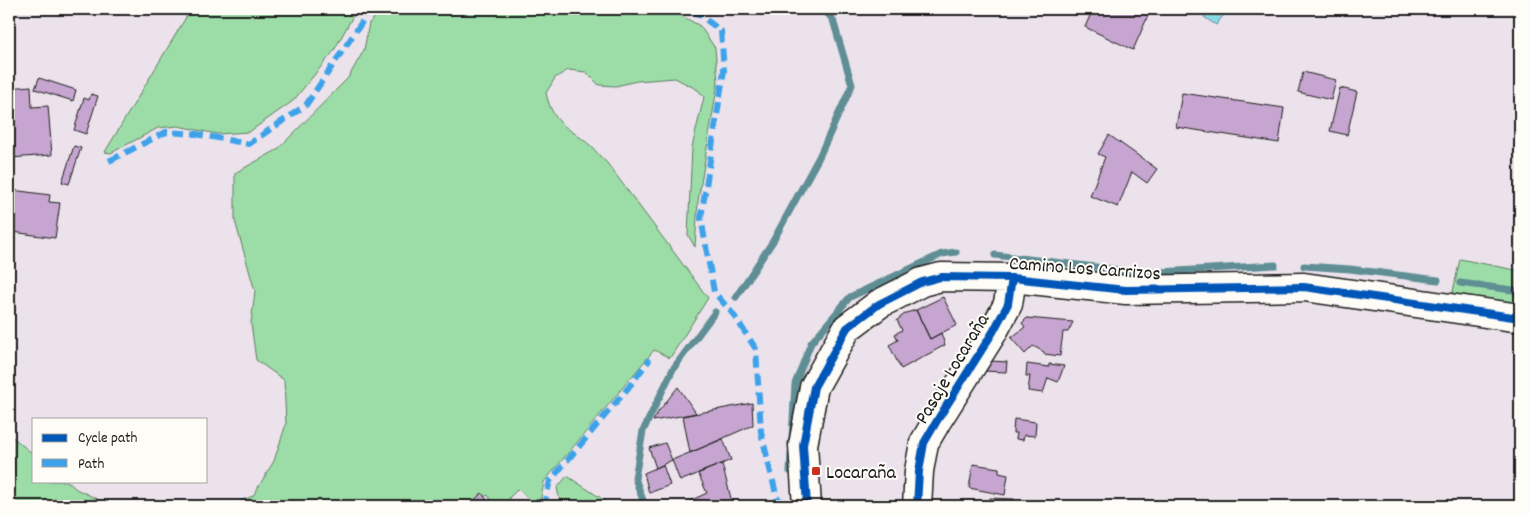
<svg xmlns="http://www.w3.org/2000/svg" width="1529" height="515" viewBox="0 0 1529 515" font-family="Dekko,sans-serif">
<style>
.green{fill:#9cdda7;stroke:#5c7c62}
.water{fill:#8adae5;stroke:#5e8e95}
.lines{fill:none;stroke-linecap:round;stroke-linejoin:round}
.stream{stroke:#5e8e95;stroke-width:7}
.building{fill:#c6a5d0;stroke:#1c1c1c}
.minor-casing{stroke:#1c1c1c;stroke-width:31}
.minor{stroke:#fdfcf7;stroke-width:28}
.quiet{stroke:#3da2ea;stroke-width:6;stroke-dasharray:12 6;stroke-linecap:butt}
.cycleway-casing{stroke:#fdfcf7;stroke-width:11}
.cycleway{stroke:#0057b8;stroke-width:8}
.poi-dot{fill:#c8321e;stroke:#fdfcf7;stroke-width:2}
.labels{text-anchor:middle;stroke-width:4;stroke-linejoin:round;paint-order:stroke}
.street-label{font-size:20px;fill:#1c1c1c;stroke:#fdfcf7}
.poi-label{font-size:20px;fill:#1c1c1c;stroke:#fdfcf7;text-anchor:start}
</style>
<rect width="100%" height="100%" fill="#ece2eb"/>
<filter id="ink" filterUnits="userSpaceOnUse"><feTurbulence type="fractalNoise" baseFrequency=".02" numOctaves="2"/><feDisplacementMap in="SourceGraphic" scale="10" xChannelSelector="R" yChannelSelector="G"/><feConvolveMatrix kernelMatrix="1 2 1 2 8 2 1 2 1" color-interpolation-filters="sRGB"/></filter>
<g filter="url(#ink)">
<path class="green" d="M191,9H357L333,52L293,101L249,132L217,134L178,126L158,128L111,153L105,152Z
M384,9H669L700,26L715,48L718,82L698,201L695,247L688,235L692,147L704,97L698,90L675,78L637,81L616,86L599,85L586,72L568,70L555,78L546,93C554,127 567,125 591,146C596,151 601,158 607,163L708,298L670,358L654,350L544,482L540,502H532L518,489L509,498L515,506H494L488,495L465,506H228L253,496L274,461L286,424L284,380L256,360L251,323L255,291L235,221V173L277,150L348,78L364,50L369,23Z
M1460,259L1520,271V308L1452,296Z
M9,434L34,455V481H67L76,489L110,505L136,506H9Z
M567,476L607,502L610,506H561L557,488Z"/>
<path class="water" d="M1209,9H1228L1216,25L1204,17Z"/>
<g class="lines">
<path class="stream" d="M995,255L1145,273L1275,265
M1304,266L1350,269L1438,280
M1460,283L1520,291
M736,297L773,241L819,157L852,85L833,20L824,9
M792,438L795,384L811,343L850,297L942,254L956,252
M790,471L791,453
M645,506L635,478L643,431L673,369L715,312"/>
</g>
<path class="building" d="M1093,9H1151L1133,50L1085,27Z
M1303,72L1336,80L1331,100L1298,92Z
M39,78L76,90L73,101L35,89Z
M31,86L32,107L48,106L52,155L10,158L9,88Z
M1340,88L1357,92L1347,135L1330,131Z
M1182,93L1284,108L1279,143L1176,127Z
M91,94L98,96L86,134L74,130L84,98L89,100Z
M1109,135L1157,169L1147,183L1132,172L1118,207L1090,196L1105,157L1098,154Z
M74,146L81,148L69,184L62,182Z
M12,190L50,195L49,202L60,203L55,238L13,232L14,225L10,224L14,197H11Z
M943,297L957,325L930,339L916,310Z
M916,310L930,339L941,333L945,345L901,369L889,345L898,340L895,334L902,330L897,320L906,313Z
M1027,318L1073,322L1068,332H1063L1060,356L1044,354V352L1033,346L1025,354L1011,338L1025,327L1022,323Z
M991,361L1007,362L1006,372L983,371Z
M1027,364L1049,367V364L1064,366L1058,382L1048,378L1043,393L1028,391L1030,376H1026Z
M678,387L696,413L653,421L658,412Z
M752,403L753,425L690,453L683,416Z
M1014,419L1036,422L1035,436L1024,435L1023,440L1016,439L1017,433H1013Z
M723,439L731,460L680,481L672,460Z
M665,443L672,460L656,468L649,448Z
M722,464L733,506H679L707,493L698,473Z
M973,464L999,468V473L1008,475L1005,495L969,488Z
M663,465L670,485L649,493L644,473Z
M482,493L491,506H467H468Z
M990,498L1014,499L1013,506H990Z"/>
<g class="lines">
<g class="minor-casing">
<path id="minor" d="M807,506L803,445L814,387L847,328L879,304L922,282L941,277L1012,278L1126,290L1304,287L1520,318
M917,506L919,471L924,443L938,419L993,332L1008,304L1012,278"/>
</g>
<use href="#minor" class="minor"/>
<path class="quiet" d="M692,9L721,31L724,70L701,218L714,292L733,314L756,349L761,432L777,498L788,506
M109,161L166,132L196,134L249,144L306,105L368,13L369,9
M550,506L545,501L550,481L628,388L650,359"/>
<g class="cycleway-casing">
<path id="cycleway" d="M807,506L803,445L814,387L847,328L879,304L922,282L941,277L1012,278L1126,290L1304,287L1520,318
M917,506L919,471L924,443L938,419L993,332L1008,304L1012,278"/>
</g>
<use href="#cycleway" class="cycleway"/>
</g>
</g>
<rect class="poi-dot" x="811" y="466" width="10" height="10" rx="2.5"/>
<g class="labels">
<g class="street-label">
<text transform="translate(1085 267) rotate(4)" y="7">Camino Los Carrizos</text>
<text transform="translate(951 368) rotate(-59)" y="7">Pasaje Locaraña</text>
</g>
<g class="poi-label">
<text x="826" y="478">Locaraña</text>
</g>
</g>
<rect width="1529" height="515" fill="none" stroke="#fdfcf7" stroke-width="30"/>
<rect x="15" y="15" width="1499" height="485" fill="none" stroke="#1c1c1c" stroke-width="2" filter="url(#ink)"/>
<rect x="32" y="418" width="175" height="65" fill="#fdfcf7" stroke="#a3a29f"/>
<rect x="42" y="434" width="25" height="8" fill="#0057b8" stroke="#a3a29f"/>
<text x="78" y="442" font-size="15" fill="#1c1c1c">Cycle path</text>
<rect x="42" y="459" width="25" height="8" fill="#3da2ea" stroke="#a3a29f"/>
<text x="78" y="468" font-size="15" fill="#1c1c1c">Path</text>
</svg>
